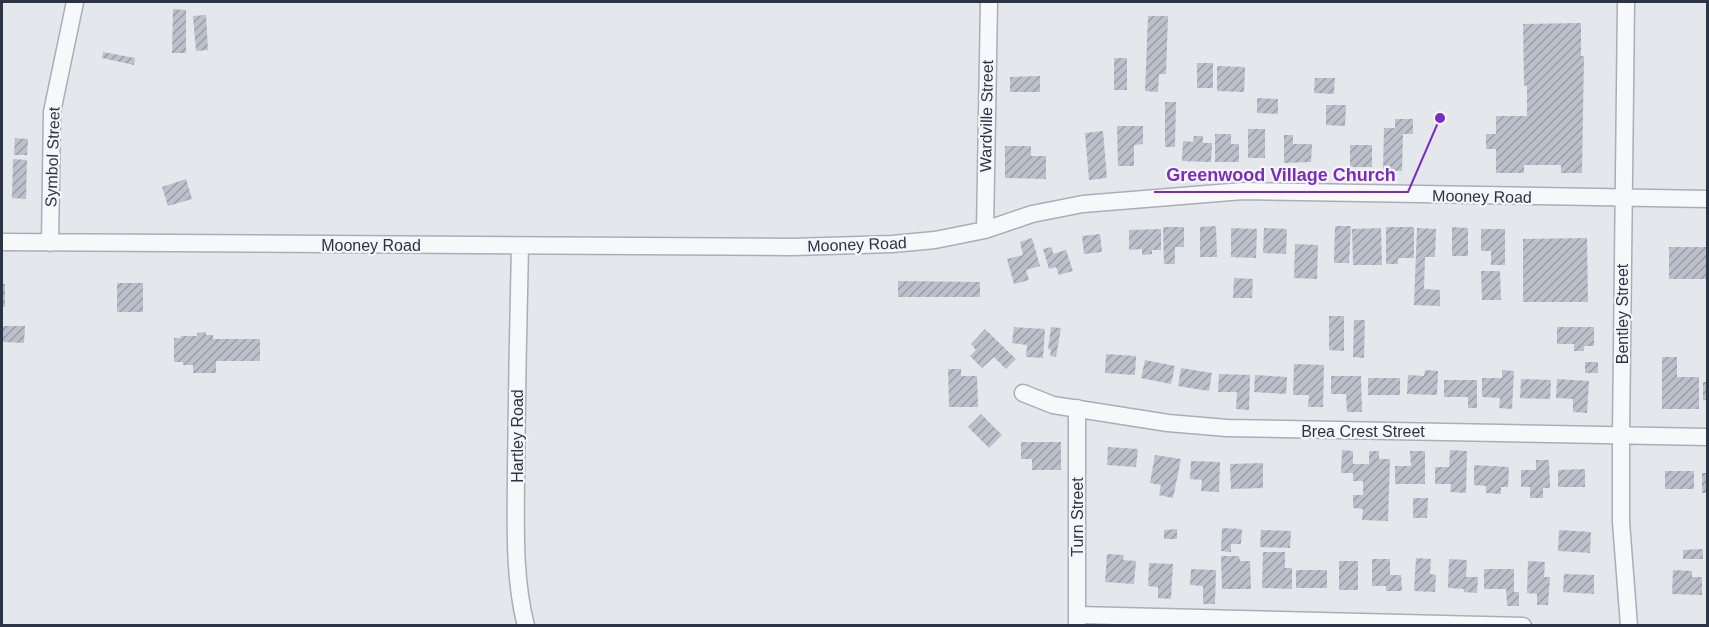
<svg xmlns="http://www.w3.org/2000/svg" width="1709" height="627" viewBox="0 0 1709 627" font-family="Arial,sans-serif">
<style>
.building{fill:url(#building-hatch)}
.lines{fill:none;stroke-linecap:round;stroke-linejoin:round}
.street-casing{stroke:#a9aeb7;stroke-width:19}
.street{stroke:#f7f8fa;stroke-width:16}
.labels{text-anchor:middle;stroke-width:4.5;stroke-linejoin:round;paint-order:stroke}
.street-label{font-size:16px;fill:#2b3445;stroke:#f4f6f9}
.leader{fill:none;stroke:#7b2cbf;stroke-width:2}
.callout-dot{fill:#7b2cbf;stroke:#f4f6f9;stroke-width:2}
.callout-label{font-size:18px;text-anchor:middle;font-weight:bold;fill:#7b2cbf;stroke:#f4f6f9;stroke-width:4.5;stroke-linejoin:round;paint-order:stroke}
</style>
<defs>
<pattern id="building-hatch" width="6" height="6" patternUnits="userSpaceOnUse" patternTransform="scale(1.5)"><rect width="6" height="6" fill="#bbc0ca"/><path d="M-1 1l2-2M0 6l6-6M5 7l2-2" fill="none" stroke="#989da6"/></pattern>
</defs>
<rect width="100%" height="100%" fill="#e4e7ec"/>
<path class="building" d="M173,9L186,10V53H172Z
M206,15L208,50L196,51L193,16Z
M1148,16H1168L1166,74H1159L1158,92L1145,91Z
M1581,23V56H1584L1582,173H1561V165H1524V173H1496V149H1486V134H1496V116H1527V85L1524,86L1523,24Z
M103,52L135,58L134,65L102,58Z
M1114,58H1127V90H1114Z
M1197,63H1213V88H1197Z
M1217,66L1245,67L1244,92L1217,91Z
M1040,76V92H1010V77Z
M1315,78H1335L1334,94L1314,93Z
M1257,98L1278,99V114L1257,113Z
M1165,102H1176L1175,147H1165Z
M1326,105H1346L1345,126L1326,125Z
M1395,119H1413V134H1403L1402,171H1383L1384,128H1395Z
M1117,126H1143V144L1134,145V166H1118Z
M1248,129H1265V158H1248Z
M1103,131L1107,178L1089,180L1085,133Z
M1215,134H1231V144H1239V162H1215Z
M1284,135H1293V144H1312L1311,162L1284,163Z
M1194,136H1203V143H1212L1211,162L1182,161L1183,141L1193,142Z
M15,138L28,139L27,155H14Z
M1350,145H1372V167H1350Z
M1005,146H1031V156H1046V179L1005,178Z
M13,159L27,160L26,199L12,198Z
M186,179L192,199L168,206L162,187Z
M1216,226L1217,257H1200V227Z
M1335,226H1351L1349,263H1334Z
M1163,227H1184V247H1175V264H1164Z
M1386,227H1414V258H1398V264H1386Z
M1452,227L1468,228V256H1452Z
M1231,228L1257,229L1256,258L1231,257Z
M1264,228L1287,229L1286,254L1263,253Z
M1381,228L1382,265H1353L1352,229Z
M1417,228L1436,229L1435,257H1425L1424,289L1440,290V306L1414,305Z
M1161,229V250H1152V254L1142,255V249L1129,250V230Z
M1481,229H1505V265H1491V251H1481Z
M1100,234L1102,252L1084,254L1082,236Z
M1032,238L1040,266L1026,270L1029,280L1014,284L1007,259L1023,255L1020,242Z
M1587,238L1588,302H1523V239Z
M1295,244L1318,245L1317,279L1294,278Z
M1052,247L1053,254L1066,250L1073,271L1059,275L1056,267L1049,269L1043,249Z
M1669,247H1706V279H1669Z
M1481,271H1500L1501,300H1482Z
M1234,278L1253,279L1252,298H1233Z
M898,281L980,282V297H898Z
M117,283H143V312H117Z
M2,284H5V307H2Z
M1329,316H1344V351L1329,350Z
M1354,320H1365L1364,358L1353,357Z
M3,326H25L24,343L2,342Z
M1014,327L1045,329L1043,358L1026,357L1027,345L1012,343Z
M1051,327L1061,328L1056,357L1050,356L1051,350L1048,349Z
M1557,327H1594V346H1584V351H1574V344H1557Z
M985,329L1016,359L1006,369L994,357L982,368L970,356L976,350L971,344Z
M206,332V335H213V339H260V361H216V373H193V365H183V362H174V338H181V336H197V333Z
M1106,354L1136,356L1135,375L1105,373Z
M1662,357H1677V377H1699V409H1662Z
M1145,360L1175,366L1171,384L1141,378Z
M1585,362H1598V373H1585Z
M1294,364L1324,365L1323,407H1308L1309,395H1293Z
M1181,368L1212,373L1209,391L1178,386Z
M948,369H961V376H977L978,407H949Z
M1425,370L1438,371L1437,395L1407,394L1408,375L1424,376Z
M1502,370L1514,371L1512,409L1499,408L1500,398L1482,397V378H1502Z
M1219,374L1250,375L1249,410L1236,409L1237,392H1218Z
M1255,375L1287,377L1286,394L1254,392Z
M1331,376H1361L1362,412H1347L1346,394H1331Z
M1368,378H1400V395H1368Z
M1521,379L1551,380L1550,399L1520,398Z
M1557,379L1589,381L1587,413L1573,412V399L1556,398Z
M1444,380H1477V408H1468V397H1444Z
M1703,382H1708V400H1703Z
M981,414L1002,435L989,448L968,427Z
M1021,442H1061V470H1032V459H1021Z
M1108,447L1138,449L1136,467L1107,465Z
M1342,450L1353,451V464H1369V451H1379V459H1390L1388,521L1362,520L1363,509L1353,508V495H1363V481H1353V473H1341Z
M1450,450L1467,451L1466,493L1450,492L1451,484H1435V467H1449Z
M1410,451H1425V484H1395V466H1411Z
M1155,455L1181,459L1173,498L1159,495L1161,485L1150,483Z
M1536,460H1549L1550,488H1543V498H1530V487H1521V470H1536Z
M1191,461L1220,462L1219,492L1201,491L1202,480L1190,479Z
M1263,463V488L1231,489L1230,464Z
M1474,465L1509,467L1508,487H1501V494L1486,493V486L1474,485Z
M1585,469V487H1558V470Z
M1665,471H1694V489H1665Z
M1702,473H1708V493H1702Z
M1413,498H1428L1427,518H1413Z
M1222,528L1242,529L1241,544H1231V552L1221,551Z
M1177,529V539H1164V530Z
M1261,530L1291,531L1290,548L1260,547Z
M1559,530L1591,532L1590,553L1558,551Z
M1703,549V559H1683V550Z
M1263,552H1285V568H1292V589L1262,588Z
M1107,554L1124,555L1123,560L1136,561L1134,584L1105,582Z
M1221,556H1239L1240,561H1250L1251,589H1222Z
M1416,558L1431,559L1430,574L1436,575L1435,592L1414,591Z
M1372,559H1390V575H1401L1402,591H1386V586H1372Z
M1449,559L1467,560L1466,577H1478L1477,593L1464,592V589L1448,588Z
M1339,561H1358V590H1339Z
M1528,561L1545,562L1544,577H1550L1548,605H1537V594L1527,593Z
M1149,563L1173,564L1171,599L1158,598V587L1148,586Z
M1191,569L1216,570L1215,604H1203V586L1190,585Z
M1484,569H1514V592H1519V606H1507L1506,589H1484Z
M1296,570H1327V588H1296Z
M1673,570L1692,571V577H1702V595L1672,594Z
M1564,574L1594,575V594L1563,592Z"/>
<g class="lines">
<g class="street-casing">
<path id="street" d="M1626,2L1621,436V522L1629,626
M985,230L989,2
M2,242L793,247L892,244L935,240L985,230L1032,214L1083,204L1243,191L1708,199
M50,243L52,112L75,2
M520,246C518,321 517,395 516,470C516,521 513,576 526,626
M1023,393L1053,405L1168,423L1227,428L1708,437
M1077,408V625
M1077,615L1523,626"/>
</g>
<use href="#street" class="street"/>
</g>
<g class="labels">
<g class="street-label">
<text transform="translate(986 116) rotate(-89)" y="6">Wardville Street</text>
<text transform="translate(52 157) rotate(-88)" y="6">Symbol Street</text>
<text transform="translate(1482 196) rotate(1)" y="6">Mooney Road</text>
<text transform="translate(857 244) rotate(-2)" y="6">Mooney Road</text>
<text x="371" y="251">Mooney Road</text>
<text transform="translate(1622 314) rotate(-90)" y="6">Bentley Street</text>
<text x="1363" y="437">Brea Crest Street</text>
<text transform="translate(517 436) rotate(-90)" y="6">Hartley Road</text>
<text transform="translate(1077 517) rotate(-90)" y="6">Turn Street</text>
</g>
</g>
<path class="leader" d="M1440 118L1408 192H1154"/>
<circle class="callout-dot" cx="1440" cy="118" r="6"/>
<g class="callout-label">
<text x="1281" y="181">Greenwood Village Church</text>
</g>
<rect width="1709" height="627" fill="none" stroke="#2b3445" stroke-width="6"/>
</svg>
